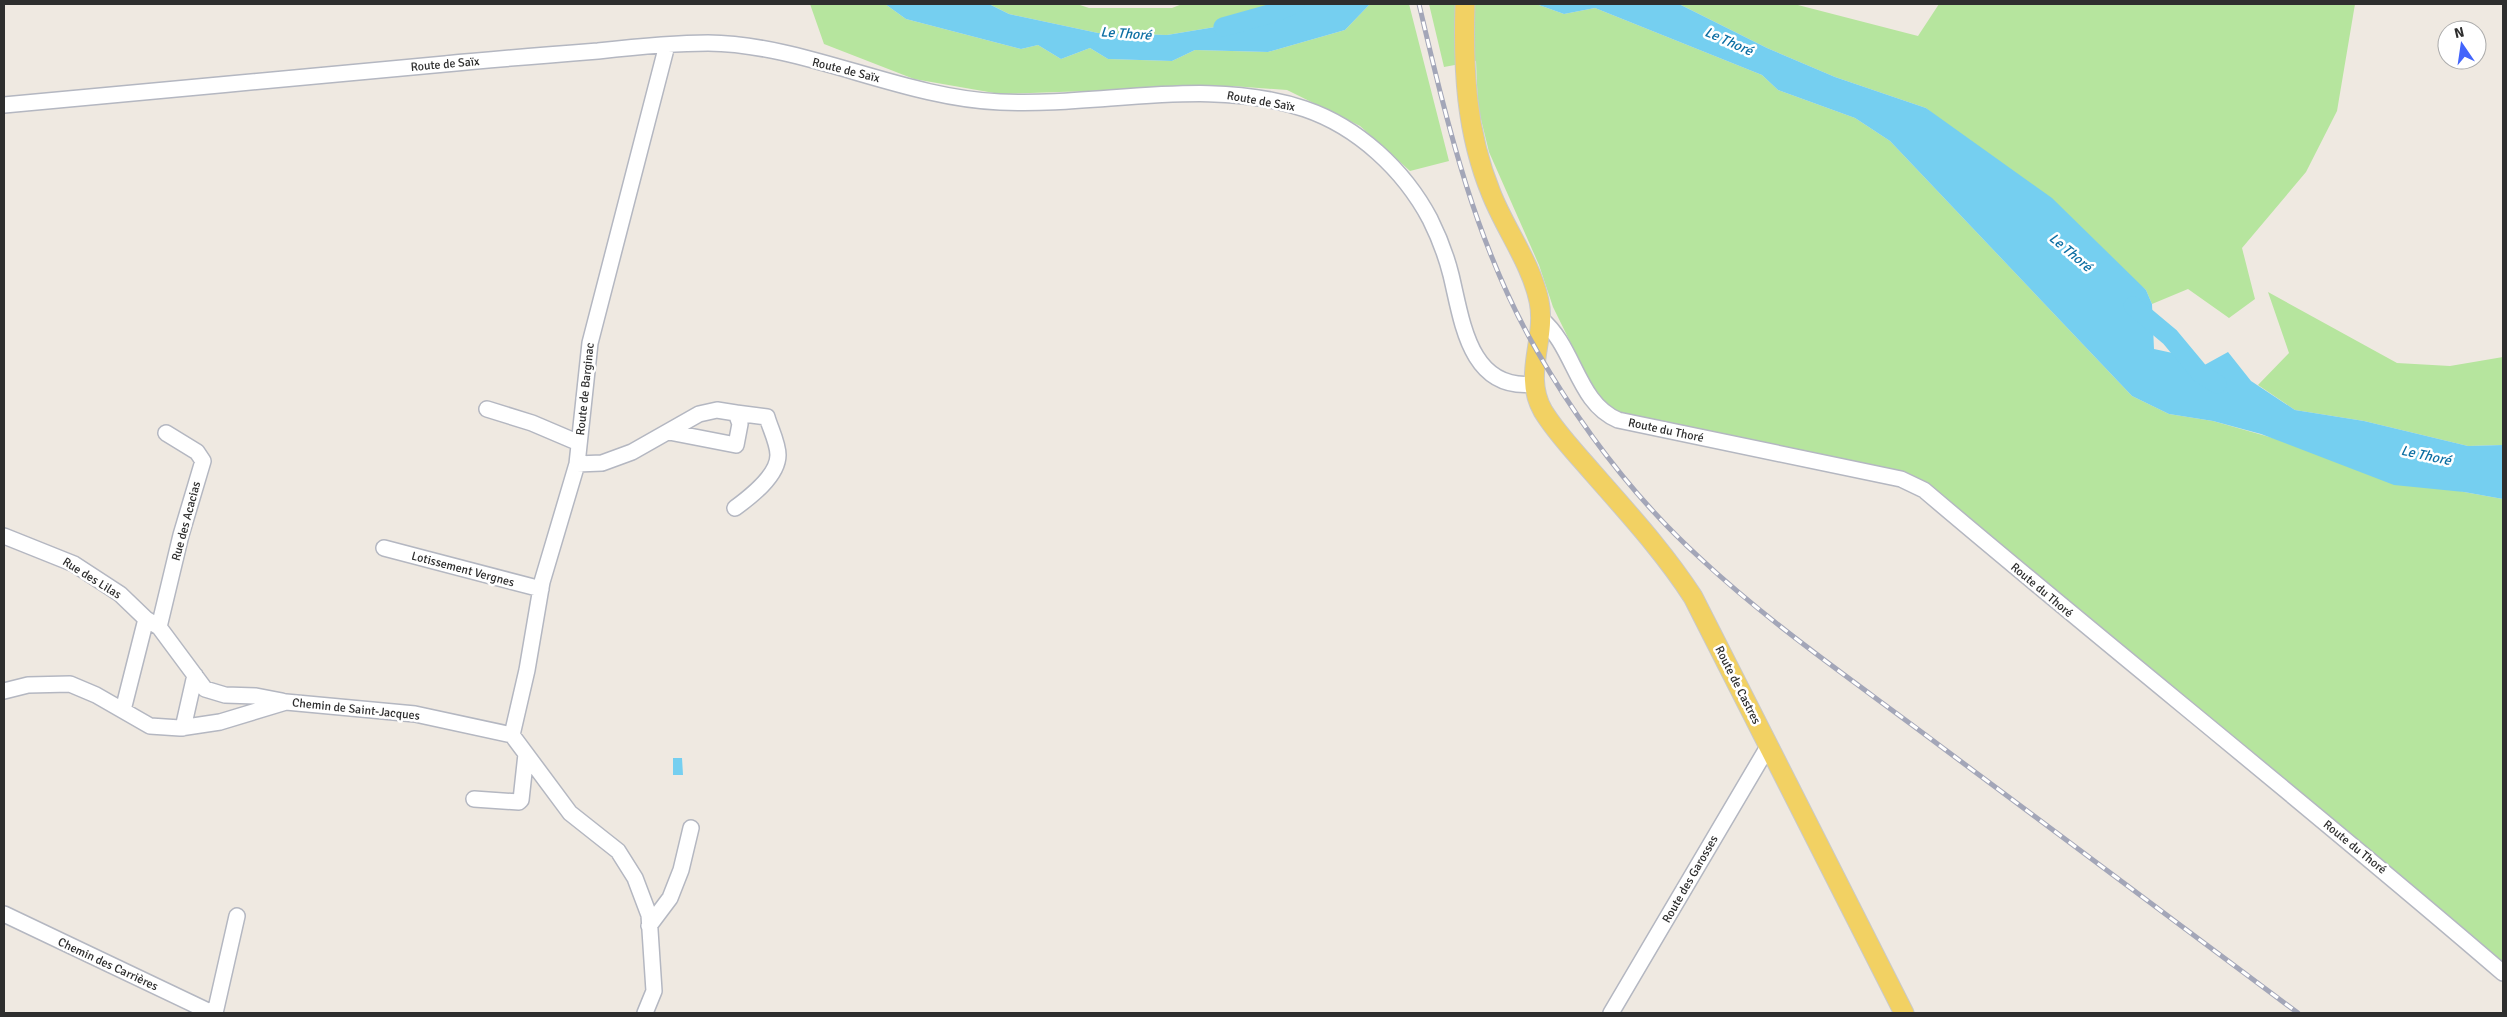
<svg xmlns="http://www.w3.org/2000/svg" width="2507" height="1017" viewBox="0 0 2507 1017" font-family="Signika,sans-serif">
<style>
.green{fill:#b6e59e}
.water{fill:#75cff0}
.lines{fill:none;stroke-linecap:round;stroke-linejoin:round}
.river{stroke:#75cff0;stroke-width:19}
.minor-casing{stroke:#b4b7c1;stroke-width:18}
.major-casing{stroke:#c9c9c9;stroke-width:21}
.minor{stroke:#fff;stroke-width:15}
.major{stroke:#f2d163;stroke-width:19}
.rail-casing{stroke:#a3a6b8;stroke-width:5}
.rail{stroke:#fff;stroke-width:3;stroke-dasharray:9;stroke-linecap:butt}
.labels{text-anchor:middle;stroke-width:5;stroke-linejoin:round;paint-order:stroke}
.street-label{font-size:12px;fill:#2e2e2e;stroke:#fff}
.water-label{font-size:14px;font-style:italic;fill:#0d6fa3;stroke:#fff}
</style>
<rect width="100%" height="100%" fill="#efe9e1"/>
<path class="green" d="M810,4H885L906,19L1021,49L1038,45L1061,59L1090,48L1108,59L1172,61L1195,50L1268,52L1345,30L1370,4H1409L1449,161L1410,171L1360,126L1287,90L1232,86L1000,94L914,79L824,44Z
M989,4H1077L1089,8H1172L1182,4H1293L1257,20L1167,35L1098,33L1009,14Z
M1429,4H1536L1564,14L1595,8L1762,75L1778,90L1855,118L1890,141L2132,396L2169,414L2213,421L2464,492L2503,499V982L1906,483L1611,425L1553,307L1539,265L1489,152L1478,107L1476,61L1444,67Z
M1679,4H1794L1918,36L1939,4H2355L2337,111L2306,172L2242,248L2255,299L2229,318L2188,289L2152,304L2146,290L1926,108L1835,77L1767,48Z
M2268,292L2397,363L2450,366L2503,357V445L2468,446L2364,421L2295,410L2258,385L2289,353Z"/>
<path class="water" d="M885,4H989L1009,14L1098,33L1167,35L1257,20L1293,4H1370L1345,30L1268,52L1195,50L1172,61L1108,59L1090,48L1061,59L1038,45L1021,49L906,19Z
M1536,4H1679L1767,48L1835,77L1926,108L2052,198L2146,290L2152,304L2154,349L2182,355L2190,373L2228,352L2251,381L2295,410L2364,421L2468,446L2503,445V499L2464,492L2394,485L2261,434L2213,421L2169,414L2132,396L1890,141L1855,118L1778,90L1762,75L1595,8L1564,14Z
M673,758H682L683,775H673Z"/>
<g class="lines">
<path class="river" d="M1223,27L1273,13L1295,4
M2133,306L2170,337L2200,373L2217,384"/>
<g class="minor-casing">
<path id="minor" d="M4,105C151,91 298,78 445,64C496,59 547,55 598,51C634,47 671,43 708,43C805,44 902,98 1000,102C1101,107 1207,76 1305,109C1358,127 1404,170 1430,219C1439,237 1446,255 1451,275C1462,320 1469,391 1533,384
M1541,319C1575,347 1577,403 1618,420L1901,479L1924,490C2116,653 2313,809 2503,973
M487,409L532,423L579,443
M577,464L602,463L632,452L699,414L717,410L736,413L740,424L736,445L669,432
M735,508C750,497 778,476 778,455C778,443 770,428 767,417L736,413
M4,536L74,564L120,594L146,619L159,627L205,689L225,695L256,696L282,701
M384,548L541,589
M159,627L181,535L203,461L197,452L166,433
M4,691L28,685L70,684L96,695L150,726L180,728L220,722L286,702L415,714L512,735
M123,710L146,619
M183,728L195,675
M512,735L527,670L542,582L577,464L590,343L667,45
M512,735L570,813L618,851L635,878L649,915L654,991L645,1013
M474,799L519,802L521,800L526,754
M4,914L212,1013
M649,926L670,898L681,870L691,828
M215,1013L237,916
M1611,1013L1769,745"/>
</g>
<g class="major-casing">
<path id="major" d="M1465,4C1463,69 1466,132 1491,193C1505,229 1531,263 1539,301C1547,339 1522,374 1543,411C1557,434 1576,453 1593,473C1628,513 1664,552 1693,597L1904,1013"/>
</g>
<use href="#minor" class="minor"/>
<use href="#major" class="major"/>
<g class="rail-casing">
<path id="rail" d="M1419,4C1447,123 1475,244 1537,351C1581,427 1635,499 1700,558C1776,629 1864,688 1947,751C2064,838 2181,926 2298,1013"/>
</g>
<use href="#rail" class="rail"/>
</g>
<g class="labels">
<g class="street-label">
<text transform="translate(445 64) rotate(-5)" y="4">Route de Saïx</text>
<text transform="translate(846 70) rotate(14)" y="4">Route de Saïx</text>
<text transform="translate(1261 101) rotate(10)" y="4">Route de Saïx</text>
<text transform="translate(585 389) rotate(-84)" y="4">Route de Barginac</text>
<text transform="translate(1666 430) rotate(12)" y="4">Route du Thoré</text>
<text transform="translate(186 521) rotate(-75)" y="4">Rue des Acacias</text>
<text transform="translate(463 569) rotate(15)" y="4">Lotissement Vergnes</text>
<text transform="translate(92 578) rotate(32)" y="4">Rue des Lilas</text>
<text transform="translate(2042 590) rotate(40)" y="4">Route du Thoré</text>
<text transform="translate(1738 685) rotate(63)" y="4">Route de Castres</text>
<text transform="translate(356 709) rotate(6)" y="4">Chemin de Saint-Jacques</text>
<text transform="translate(2355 847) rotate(39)" y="4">Route du Thoré</text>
<text transform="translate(1690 879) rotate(-60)" y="4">Route des Garosses</text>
<text transform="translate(108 964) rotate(25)" y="4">Chemin des Carrières</text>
</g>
<g class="water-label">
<text transform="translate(1126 33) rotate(4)" y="5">Le Thoré</text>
<text transform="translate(1729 41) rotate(24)" y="5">Le Thoré</text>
<text transform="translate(2071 252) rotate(40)" y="5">Le Thoré</text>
<text transform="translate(2426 455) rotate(12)" y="5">Le Thoré</text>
</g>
</g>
<rect width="2507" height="1017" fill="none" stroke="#2e2e2e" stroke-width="10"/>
<g transform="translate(2462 45) rotate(347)"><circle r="24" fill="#ffffff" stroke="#ababab"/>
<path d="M0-4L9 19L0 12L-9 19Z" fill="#4264fb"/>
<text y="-8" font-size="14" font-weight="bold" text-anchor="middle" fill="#2e2e2e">N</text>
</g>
</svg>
